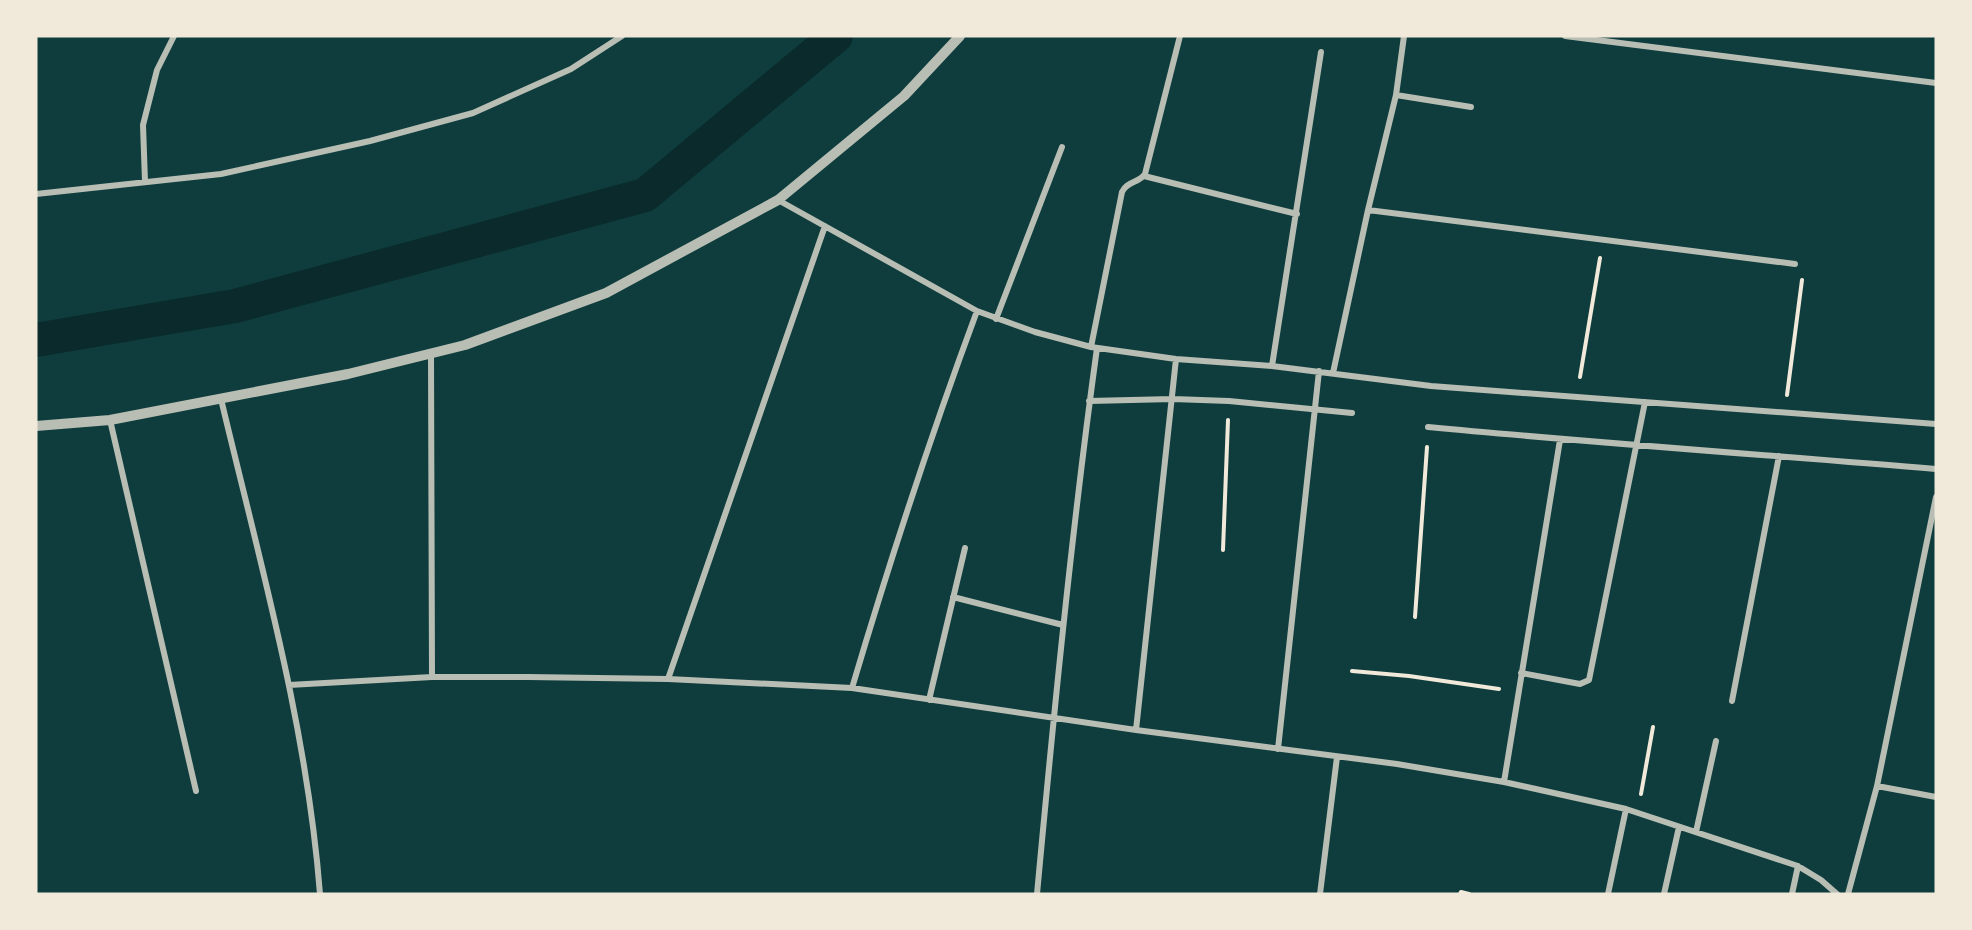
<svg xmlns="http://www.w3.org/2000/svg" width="1972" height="930" viewBox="0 0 1972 930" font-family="Quicksand,sans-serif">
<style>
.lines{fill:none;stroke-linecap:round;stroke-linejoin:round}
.canal{stroke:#0a2a2b;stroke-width:34}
.path{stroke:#f1e9da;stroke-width:4}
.minor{stroke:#b8beb3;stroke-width:6}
.tertiary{stroke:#b8beb3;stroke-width:10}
</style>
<rect width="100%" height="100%" fill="#0f3d3e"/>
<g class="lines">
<path class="canal" d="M36,340L235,306L645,195L836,36"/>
<path class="path" d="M1580,377L1600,258
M1787,395L1802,280
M1223,550L1228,420
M1415,617L1427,447
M1352,671L1409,676L1499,689
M1641,794L1653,727
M1460,894L1461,892L1469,894"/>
<path class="minor" d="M1565,36L1936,83
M1396,95L1471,107
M1144,176L1297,214
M145,182L143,125L157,70L174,36
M36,194L221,174L370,141L473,113L571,69L622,36
M778,200L977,311L1035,332L1091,347L1176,359L1272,366L1431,386L1936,424
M1368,210L1795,264
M996,319L1062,147
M1091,347L1122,192C1127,181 1139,183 1145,174L1180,36
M431,354L432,677
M1272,366L1321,52
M1333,373L1368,210L1396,95L1404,36
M221,399C260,563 307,726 320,894
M1089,401L1173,399L1229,401L1352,413
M110,420L196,791
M1428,427C1597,443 1767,455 1936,469
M953,597L1063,625
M1521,673L1580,684L1589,680L1645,402
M668,679L825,226
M289,685L432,677H528L668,679L852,688L1136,730L1397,764L1504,782L1626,809L1798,866L1821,880L1837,894
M852,688C890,560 931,435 977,311
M929,700L965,548
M1732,701L1779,456
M1136,730L1176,359
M1278,749L1319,371
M1504,782L1560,440
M1877,786L1936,797
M1696,832L1716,741
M1037,894C1054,711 1072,529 1097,348
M1320,894L1337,757
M1608,894L1626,809
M1664,894L1679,827
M1792,894L1798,866
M1848,894L1877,786L1936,497"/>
<path class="tertiary" d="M36,426L110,420L348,374L465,345L606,293L778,200L904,96L960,36"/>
</g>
<rect width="1972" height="930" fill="none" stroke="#f1e9da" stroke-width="75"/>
</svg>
